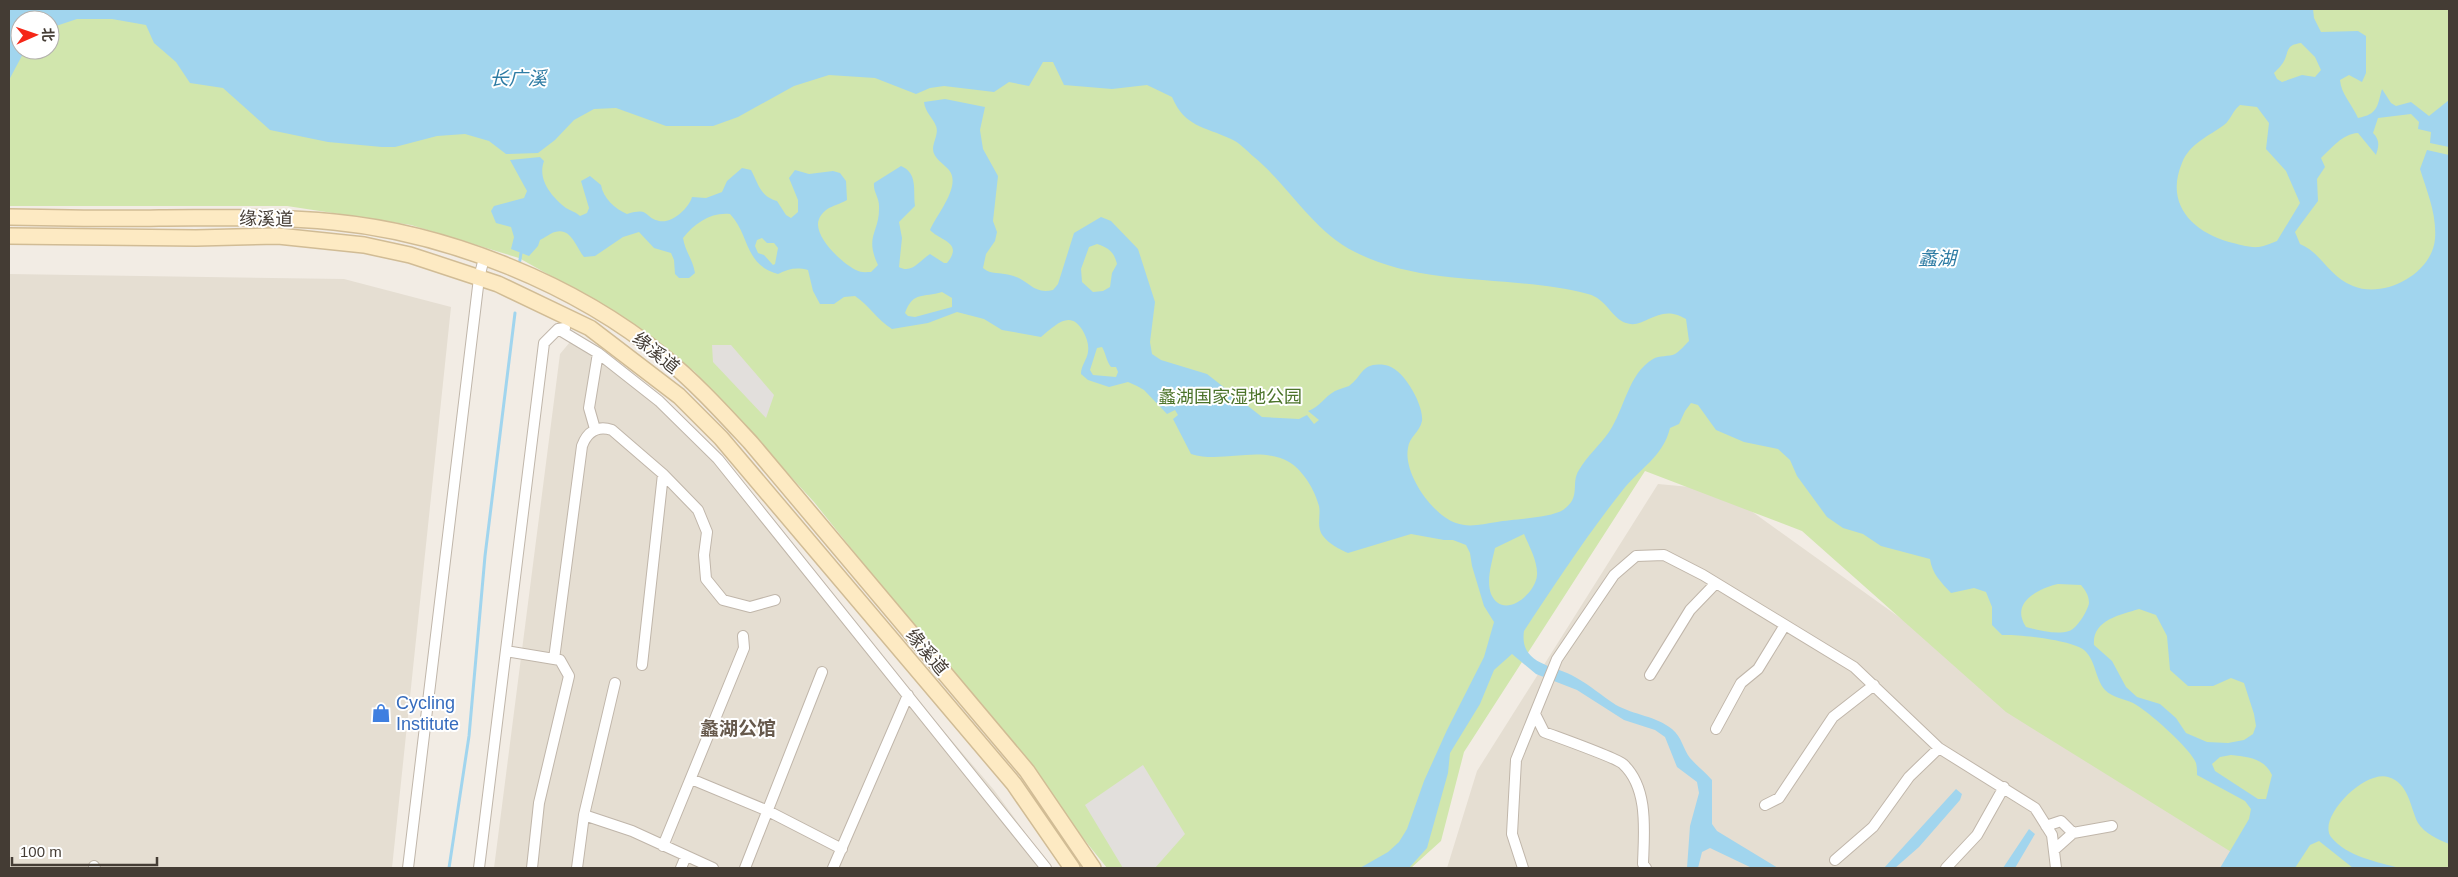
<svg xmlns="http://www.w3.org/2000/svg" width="2458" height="877" viewBox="0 0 2458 877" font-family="Arial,'Noto Sans SC',sans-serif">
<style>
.residential{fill:#e5ded2}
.green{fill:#d1e6ad;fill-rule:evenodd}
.parking{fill:#e2dfdc}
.water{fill:#a1d5ee;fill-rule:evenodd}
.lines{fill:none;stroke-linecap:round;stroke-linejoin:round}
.stream{stroke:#a1d5ee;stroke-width:3}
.minor-casing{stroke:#c0b6aa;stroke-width:12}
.secondary-casing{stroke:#d1bc95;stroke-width:18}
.minor{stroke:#fff;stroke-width:10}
.secondary{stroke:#fdeac3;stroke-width:15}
.labels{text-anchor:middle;stroke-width:4;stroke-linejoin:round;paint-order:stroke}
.street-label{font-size:18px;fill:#443c34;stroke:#fff}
.park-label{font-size:18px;fill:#4b7329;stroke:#fff}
.shop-label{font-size:18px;fill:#366cbe;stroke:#fff;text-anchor:start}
.water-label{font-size:19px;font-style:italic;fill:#2e7ca4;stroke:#fff}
.neighbourhood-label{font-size:19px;font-weight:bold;fill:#66594c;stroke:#fff}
</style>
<rect width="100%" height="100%" fill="#f2ece4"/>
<path class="residential" d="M9,274L344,279L451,307L392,868H9Z
M582,340L672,413L994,790L1051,868H494L560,354L570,342Z
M1658,484L1722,490L2048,724L2284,868H1447L1477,771Z"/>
<path class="green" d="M9,9H2449V868H2257L2006,712L1802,531L1645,471L1464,752L1441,841L1411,868H1107L814,502L694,371L599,303L519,258L411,225L287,206H9ZM20,20H50V50H20Z"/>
<path class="parking" d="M712,345H731L774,395L766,418L713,362Z
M1143,765L1185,834L1155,868H1123L1085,805Z"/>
<path class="water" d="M9,9H2313L2314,18L2321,32L2358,31L2366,36V73L2362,82L2349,75L2340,80C2341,94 2352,104 2358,118C2378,114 2377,107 2382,89L2391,103L2396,106L2411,102L2429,116L2449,100V147L2430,143L2431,132L2418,129L2419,122L2411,114L2378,118L2373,133C2380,140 2379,146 2376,155L2358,133C2342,134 2332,148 2321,158L2325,167L2317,179L2318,201L2295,232L2300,244C2322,253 2328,276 2353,286C2384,299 2432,274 2435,239C2437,214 2427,192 2420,169L2427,150L2449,155V844C2439,840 2424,833 2418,823C2410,807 2409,783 2388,777C2364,770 2317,818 2331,837C2347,857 2378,862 2400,868H2353L2319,841L2310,845L2295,868H2220L2249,819L2251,809L2245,801L2197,775C2197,771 2197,767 2196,763C2191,749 2147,710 2133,703C2124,699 2112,697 2105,690C2095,679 2096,660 2084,650C2072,640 2017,634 2002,635L1992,625V607L1986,592L1974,588L1951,593C1941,582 1932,574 1930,559L1881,546L1863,534L1843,528L1827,517L1797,476L1790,460L1778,449L1744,442L1716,430L1698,405L1691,403L1685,411L1679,424L1670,428C1663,457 1639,469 1622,491C1587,535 1555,584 1524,631C1519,665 1554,665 1575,677C1590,685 1602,696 1616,705C1634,715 1656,716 1672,729C1682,737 1683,749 1690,758C1697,766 1705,772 1712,780V824L1717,831L1778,868H1752L1710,848L1702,852L1698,868H1687L1690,826L1699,793L1697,782L1677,767L1665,737L1655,730L1624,720L1577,690L1536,674L1512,654L1494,670L1480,704L1450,753L1448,773L1427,848L1409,868H1360L1388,852L1399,842L1407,829L1424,781L1447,730L1484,657L1494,622L1484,606L1472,566L1470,553L1466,545L1453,540H1444L1411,534L1348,553C1339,549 1329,544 1323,536C1316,527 1321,516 1319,506C1315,491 1304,471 1289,462C1258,445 1223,464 1191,454L1173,419L1178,415L1175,410L1167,414L1144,390L1137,386L1128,382L1109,387L1088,380L1081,374C1081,365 1087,360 1088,352C1089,345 1087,339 1084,333C1071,308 1056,325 1041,337L1002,330L984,319L957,312L928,323L892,329C877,320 869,305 855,296L844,297L834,304H820L813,291L808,270C796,267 788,269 778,274C744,265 750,235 730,214C711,212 695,223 683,238C685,251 693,260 695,273L689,278H679L675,274L674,260L671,253L654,248L639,232L623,237L595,256L584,257C576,247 571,227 555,232C550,233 545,238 540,240L538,246L529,256L511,249L514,237L511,227L496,223L491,211L494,206L524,198L527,191L510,160L540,157L544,161C537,180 552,197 566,208C571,211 576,212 580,216L587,213L589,208L581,181L590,176L601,185C603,198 615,209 627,214C650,207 643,217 659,221C672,224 689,208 692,197L706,198L722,192L727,181L742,168L751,170C759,185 760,196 777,201L786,215L791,218L798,212V200L789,178L795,170L809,174L833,171L840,173L846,181L847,200C837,206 825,206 819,219C812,236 843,264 856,270C861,273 866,272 871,272L878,265C864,235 880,233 879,206C879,197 873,192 874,183L901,166C918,173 913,190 915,206L899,222L902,238L899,267C912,274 919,261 930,254L944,263H947C964,242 940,241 930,230C936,215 962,186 949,170C944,164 933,158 933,149C933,142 939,133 936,126C933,118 925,112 924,102L945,99L985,107L980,130L983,149L998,176L993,221L997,232L995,241L986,254L983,268C991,275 1000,272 1010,275C1029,279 1032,295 1053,290L1058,284L1074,233L1101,217L1111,221L1138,249L1155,302L1150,342L1152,354L1161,360L1207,374L1262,417L1299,419L1307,415L1314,424L1319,420L1308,411C1320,407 1324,397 1335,391C1339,389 1344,388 1349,386C1364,375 1361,362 1385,365C1403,367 1424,405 1422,421C1420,432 1409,437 1408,448C1403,473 1432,515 1456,523C1469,528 1483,524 1497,522C1513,519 1550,518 1563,510C1582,497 1570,484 1579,470C1587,456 1600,445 1609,432C1625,408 1628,374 1653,359C1659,355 1669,357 1675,354C1680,351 1685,345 1689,341L1686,319C1658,302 1645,330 1626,323C1611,318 1607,299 1588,294C1513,274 1425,288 1355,252C1312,230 1290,187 1254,157C1247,151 1239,142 1231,139C1203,126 1185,127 1172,97L1147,85L1112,89L1064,85L1053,62H1043L1029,86L1009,82L994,92L944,86L930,88L916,94L875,78L829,75L794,86L738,117L713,126H666L616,108L594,109L574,120L555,140L538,153L506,154L489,141L465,134L437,136L395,147H382L328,142L270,130L223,88L190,83L176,62L154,43L146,25L112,19H77L50,28V20H20V50H25L9,80ZM2301,43L2315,57L2321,70L2315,77L2302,75L2282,82L2277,79L2274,73C2278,69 2283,64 2285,59C2289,48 2288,45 2301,43ZM2240,105L2257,107L2269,123L2266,149L2286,171L2300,203L2277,241C2271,243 2265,246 2259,247C2249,248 2238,244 2229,242C2191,231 2165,203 2182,163C2189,144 2209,136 2224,125C2231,120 2232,111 2240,105ZM762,238L767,243H774L778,248L775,264L773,265L764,255L758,253L755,246L757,240ZM1097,244C1109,248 1114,252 1117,264L1112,273L1110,287L1103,291L1093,292L1082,282L1081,269L1089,247ZM942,292L952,298V307L915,317L908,316L905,313C913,291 923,298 942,292ZM1102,347C1106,354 1106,360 1111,367H1116L1118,372L1116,377L1093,375L1090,370L1097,348ZM1524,534C1529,546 1538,562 1537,575C1536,594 1503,621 1491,594C1486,580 1492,562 1495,548ZM2058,584L2081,585C2085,590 2089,595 2089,603C2088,610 2077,629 2069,631C2056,635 2039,630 2026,627C2010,603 2037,589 2058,584ZM2139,609L2156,615L2167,636L2170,670L2188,686H2213L2231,678L2244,683L2254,714L2256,726L2253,734L2244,740L2228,743L2207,742L2186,733L2176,718L2160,704L2137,697L2126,687L2112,661L2094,645C2092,620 2120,615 2139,609ZM2231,755C2248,757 2264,758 2272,775L2266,799H2258L2215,771L2212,764L2220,757Z
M1956,789L1962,794L1960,800L1919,847L1895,868H1884Z
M2029,829L2035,834L2015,868H2003Z"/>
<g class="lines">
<path class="stream" d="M519,266L521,253
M449,868L469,736L485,556L515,313"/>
<g class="minor-casing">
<path id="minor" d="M558,329L598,353L659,401L718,459L1046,868
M595,429L589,408L598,353
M506,651L560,660L569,676L539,803L532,868
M554,659L582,446C587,432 597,425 612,430L663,474L698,510L707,532L704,555L706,579L723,600L750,607L775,600
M642,665L663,474
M1650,675L1690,610L1716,583
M1535,714L1544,732C1557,737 1617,758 1623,764C1649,788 1644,832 1643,864L1646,868
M1716,729L1741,683L1758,669L1785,625
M691,779L768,811L842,849
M1765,805L1779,798L1833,717L1874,685
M584,815L632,831L713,868
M2046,826L2061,821L2073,833
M663,846L744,648L743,636
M2054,850L2073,833L2112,826
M1835,860L1873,827L1909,777L1939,748
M94,866L95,868
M408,868L479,278L484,258
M479,868L544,343L558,329L565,328
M577,868L584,815L615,683
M681,868L686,856
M745,868L822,672
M833,868L908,695
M1523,868L1512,834L1516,760L1557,659L1614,575L1636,556L1664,555L1703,575L1854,667L1939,748L2035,808L2052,835L2056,868
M1946,868L1977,835L2004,787"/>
</g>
<g class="secondary-casing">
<path id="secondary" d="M9,217C59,218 109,219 159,218C217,218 276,216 334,222C448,233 575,284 664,357C696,383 723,413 751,443L1027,771L1093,868
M9,236L196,238L278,236L364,245L410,255L498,284L590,328L679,396L721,438L1014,784L1072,868"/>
</g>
<use href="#minor" class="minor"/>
<use href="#secondary" class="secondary"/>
</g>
<defs>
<g id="shop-bare" transform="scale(1.5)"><path d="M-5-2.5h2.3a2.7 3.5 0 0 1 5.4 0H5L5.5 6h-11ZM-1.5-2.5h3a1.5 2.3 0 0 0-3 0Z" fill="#3f7fe0" stroke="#fff" stroke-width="2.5" paint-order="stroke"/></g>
</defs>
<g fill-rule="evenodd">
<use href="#shop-bare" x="381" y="713"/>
</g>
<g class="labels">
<g class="street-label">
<text transform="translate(266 219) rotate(1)" y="6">缘溪道</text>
<text transform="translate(656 353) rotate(39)" y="6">缘溪道</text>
<text transform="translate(927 652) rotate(50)" y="6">缘溪道</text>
</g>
<g class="park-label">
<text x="1230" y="403">蠡湖国家湿地公园</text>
</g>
<g class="shop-label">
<text x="396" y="709">Cycling<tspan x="396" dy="21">Institute</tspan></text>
</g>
<g class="water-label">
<text x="518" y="85">长广溪</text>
<text x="1937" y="265">蠡湖</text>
</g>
<g class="neighbourhood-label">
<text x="738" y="735">蠡湖公馆</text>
</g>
</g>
<rect width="2458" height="877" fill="none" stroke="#443c34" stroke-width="20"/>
<g transform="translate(35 35) rotate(88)"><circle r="24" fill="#ffffff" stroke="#b4b1ae"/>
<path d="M0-4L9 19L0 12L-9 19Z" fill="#f52718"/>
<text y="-8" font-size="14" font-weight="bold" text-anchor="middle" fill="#443c34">北</text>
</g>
<path d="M12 857v8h145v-8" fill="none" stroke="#443c34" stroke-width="2.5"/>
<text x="20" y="857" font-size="15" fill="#443c34" stroke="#ffffff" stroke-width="4" paint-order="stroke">100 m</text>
</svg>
